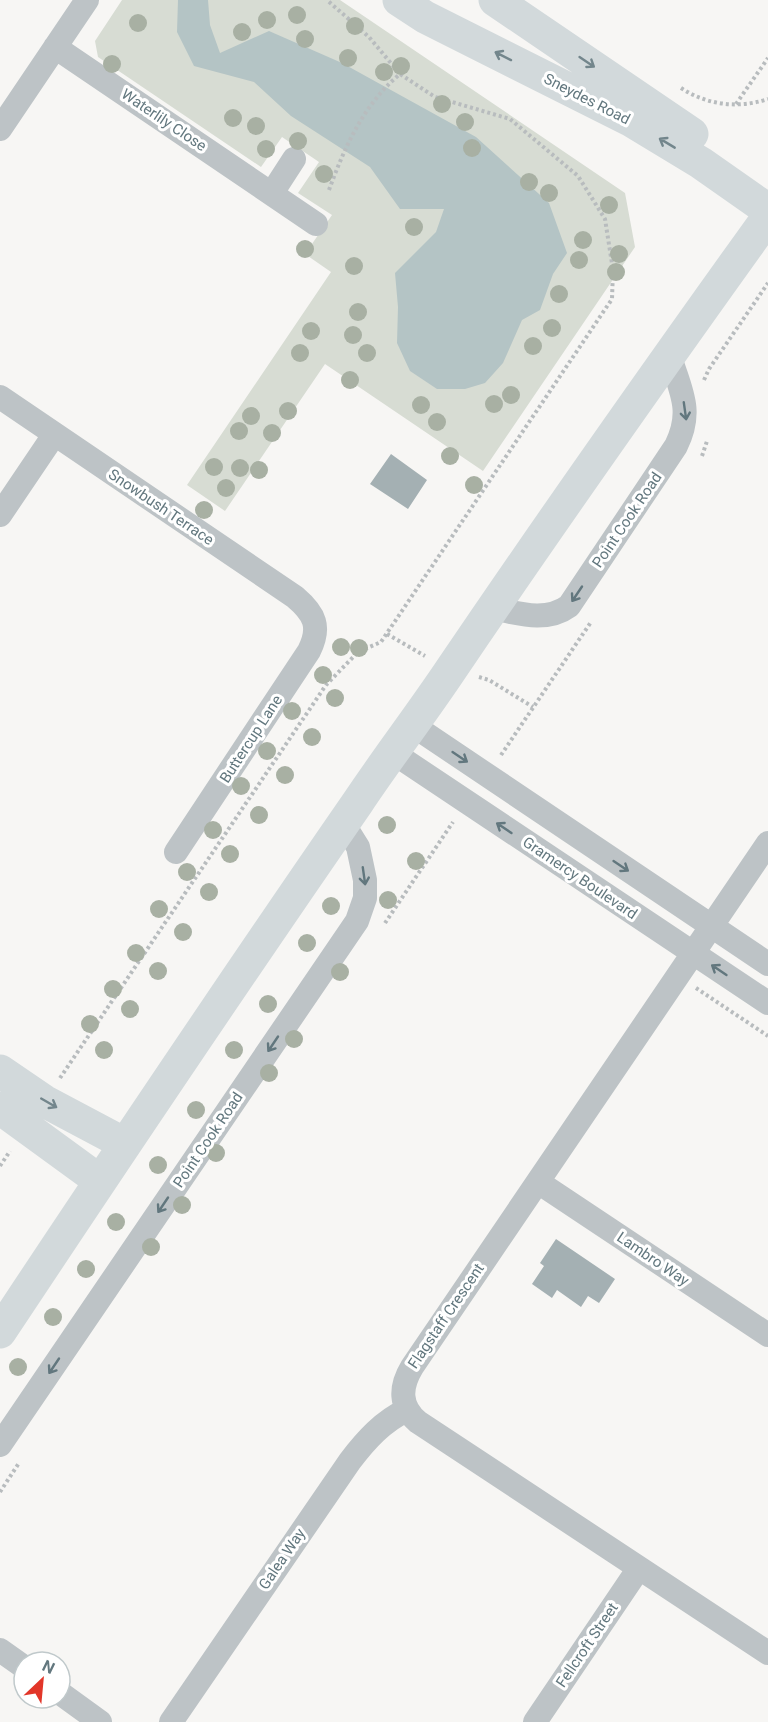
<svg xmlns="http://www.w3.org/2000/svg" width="768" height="1722" viewBox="0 0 768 1722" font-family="Roboto,sans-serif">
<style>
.green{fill:#d7dcd3}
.water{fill:#b4c4c5}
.building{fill:#a4b0b3}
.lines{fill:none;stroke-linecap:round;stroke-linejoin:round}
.path{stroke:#b8bcbe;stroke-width:4;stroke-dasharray:3 3;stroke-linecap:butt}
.street{stroke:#bdc3c6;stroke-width:24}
.secondary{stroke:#d2d9db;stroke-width:33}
.tree{fill:#a8b0a3}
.oneway{stroke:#73868c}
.oneway2{stroke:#62777e}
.labels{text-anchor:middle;stroke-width:6;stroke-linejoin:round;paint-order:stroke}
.street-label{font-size:15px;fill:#62777e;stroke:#fff}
</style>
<rect width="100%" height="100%" fill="#f7f6f4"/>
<path class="green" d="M122,0H340L625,193L635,247L483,471L325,364L225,511L187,485L331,272L305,254L332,215L298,193L319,162L282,137L261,167L98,57L95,41Z"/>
<path class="water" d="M178,0H208L210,25L220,53L269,31L342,63L476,137L549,203L567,253L553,274L540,310L522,320L503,363L485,383L465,389H437L410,371L397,343L398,307L395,273L436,232L444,209H400L370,167L291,116L254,82L194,66L177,32Z"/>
<path class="building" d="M391,454L427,480L408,509L370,484Z
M556,1239L615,1279L599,1303L588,1296L581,1307L557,1290L552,1298L532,1284L544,1266L540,1263Z"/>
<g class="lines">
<path class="path" d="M681,88C707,105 738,109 768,99
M736,104L768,58
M329,190C345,146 364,104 400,74
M704,380L709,369L768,283
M702,456L707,441
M387,634L425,656
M479,677L489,680L533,707
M501,755L591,622
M385,923L453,822
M696,988L768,1036
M60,1078L326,685L358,652L381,642L612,299L613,270L605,219L578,176L510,119L435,97L400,74L369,37L327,0
M0,1166L10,1151
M0,1492L19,1463"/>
<path class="street" d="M55,47L316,224
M0,129L87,0
M272,193L294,159
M0,397L295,597C315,614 321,627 309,651L176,852
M0,515L54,435
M491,608C517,613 546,623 569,606L676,446C694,410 680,390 669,354
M411,724L768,964
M392,752L768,1003
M768,843L412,1367C400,1387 399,1406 418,1422L768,1653
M538,1182L768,1335
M0,1445L357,921L365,898V880L358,847L343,823
M0,1650L24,1667
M60,1693L100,1722
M171,1722L350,1461C366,1440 383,1421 407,1410
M535,1722L639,1568"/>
<path class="secondary" d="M399,0L425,17L630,120L701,163L768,210
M495,0L692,134
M0,1071L44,1101L125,1144
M0,1108L100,1181
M0,1332C118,1154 237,977 358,802C388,757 422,713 452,668C555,516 661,366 768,217"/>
</g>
<g class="tree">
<circle cx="297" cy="15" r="9"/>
<circle cx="267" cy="20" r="9"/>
<circle cx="138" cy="23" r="9"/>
<circle cx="355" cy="26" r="9"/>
<circle cx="242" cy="32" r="9"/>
<circle cx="305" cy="39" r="9"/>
<circle cx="348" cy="58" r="9"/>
<circle cx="112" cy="64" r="9"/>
<circle cx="401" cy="66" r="9"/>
<circle cx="384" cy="72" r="9"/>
<circle cx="442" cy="104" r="9"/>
<circle cx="233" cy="118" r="9"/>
<circle cx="465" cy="122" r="9"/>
<circle cx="256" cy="126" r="9"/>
<circle cx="298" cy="141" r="9"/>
<circle cx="472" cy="148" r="9"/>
<circle cx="266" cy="149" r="9"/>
<circle cx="324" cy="174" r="9"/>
<circle cx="529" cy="182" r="9"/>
<circle cx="549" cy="193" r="9"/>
<circle cx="609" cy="205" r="9"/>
<circle cx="414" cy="227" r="9"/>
<circle cx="583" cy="240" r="9"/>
<circle cx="305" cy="249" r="9"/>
<circle cx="619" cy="254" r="9"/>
<circle cx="579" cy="260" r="9"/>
<circle cx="354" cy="266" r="9"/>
<circle cx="616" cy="272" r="9"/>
<circle cx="559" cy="294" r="9"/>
<circle cx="358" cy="312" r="9"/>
<circle cx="552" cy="328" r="9"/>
<circle cx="311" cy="331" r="9"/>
<circle cx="353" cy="335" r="9"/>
<circle cx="533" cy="346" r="9"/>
<circle cx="300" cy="353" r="9"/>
<circle cx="367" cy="353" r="9"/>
<circle cx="350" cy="380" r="9"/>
<circle cx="511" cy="395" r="9"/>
<circle cx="494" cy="404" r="9"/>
<circle cx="421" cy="405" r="9"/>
<circle cx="288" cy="411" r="9"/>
<circle cx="251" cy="416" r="9"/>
<circle cx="437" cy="422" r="9"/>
<circle cx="239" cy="431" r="9"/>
<circle cx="272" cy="433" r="9"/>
<circle cx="450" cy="456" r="9"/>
<circle cx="214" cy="467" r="9"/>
<circle cx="240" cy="468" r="9"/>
<circle cx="259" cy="470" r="9"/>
<circle cx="474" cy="485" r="9"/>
<circle cx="226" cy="488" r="9"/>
<circle cx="204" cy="510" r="9"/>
<circle cx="341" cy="647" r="9"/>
<circle cx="359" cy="648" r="9"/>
<circle cx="323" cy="675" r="9"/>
<circle cx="335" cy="698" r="9"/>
<circle cx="292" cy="711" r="9"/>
<circle cx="312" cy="737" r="9"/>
<circle cx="267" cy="751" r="9"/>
<circle cx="285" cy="775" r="9"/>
<circle cx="241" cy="786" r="9"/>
<circle cx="259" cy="815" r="9"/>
<circle cx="387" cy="825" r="9"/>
<circle cx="213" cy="830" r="9"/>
<circle cx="230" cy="854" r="9"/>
<circle cx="416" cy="861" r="9"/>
<circle cx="187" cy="872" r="9"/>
<circle cx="209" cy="892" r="9"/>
<circle cx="388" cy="900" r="9"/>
<circle cx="331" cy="906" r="9"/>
<circle cx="159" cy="909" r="9"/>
<circle cx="183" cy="932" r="9"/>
<circle cx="307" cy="943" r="9"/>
<circle cx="136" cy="953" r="9"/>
<circle cx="158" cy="971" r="9"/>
<circle cx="340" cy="972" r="9"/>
<circle cx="113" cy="989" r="9"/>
<circle cx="268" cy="1004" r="9"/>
<circle cx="130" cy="1009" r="9"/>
<circle cx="90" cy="1024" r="9"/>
<circle cx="294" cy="1039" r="9"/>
<circle cx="104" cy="1050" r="9"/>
<circle cx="234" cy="1050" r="9"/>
<circle cx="269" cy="1073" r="9"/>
<circle cx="196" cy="1110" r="9"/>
<circle cx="216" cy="1153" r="9"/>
<circle cx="158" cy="1165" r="9"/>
<circle cx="182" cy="1205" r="9"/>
<circle cx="116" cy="1222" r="9"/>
<circle cx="151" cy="1247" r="9"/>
<circle cx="86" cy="1269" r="9"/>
<circle cx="53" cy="1317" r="9"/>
<circle cx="18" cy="1367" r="9"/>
</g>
<defs><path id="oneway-shaft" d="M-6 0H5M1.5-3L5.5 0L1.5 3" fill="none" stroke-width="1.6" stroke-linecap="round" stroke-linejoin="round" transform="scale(1.5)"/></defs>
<g class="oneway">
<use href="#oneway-shaft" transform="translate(503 56) rotate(-153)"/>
<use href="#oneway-shaft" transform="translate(587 62) rotate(34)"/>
<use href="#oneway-shaft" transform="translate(667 143) rotate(-149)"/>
<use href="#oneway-shaft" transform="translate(49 1103) rotate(30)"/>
</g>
<g class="oneway2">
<use href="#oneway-shaft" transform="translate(685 411) rotate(82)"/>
<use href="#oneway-shaft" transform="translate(577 594) rotate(124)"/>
<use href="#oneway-shaft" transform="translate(460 757) rotate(34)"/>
<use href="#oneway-shaft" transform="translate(504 828) rotate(-146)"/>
<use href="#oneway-shaft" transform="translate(621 866) rotate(34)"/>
<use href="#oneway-shaft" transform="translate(364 876) rotate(82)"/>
<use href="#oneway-shaft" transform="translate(719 970) rotate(-146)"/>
<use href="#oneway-shaft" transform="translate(273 1044) rotate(124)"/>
<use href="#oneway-shaft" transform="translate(163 1205) rotate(124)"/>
<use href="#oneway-shaft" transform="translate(54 1366) rotate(124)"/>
</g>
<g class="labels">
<g class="street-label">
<text transform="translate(587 99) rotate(27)" y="5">Sneydes Road</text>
<text transform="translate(164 120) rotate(34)" y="5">Waterlily Close</text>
<text transform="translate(161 507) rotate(34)" y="5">Snowbush Terrace</text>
<text transform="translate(627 520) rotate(-56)" y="5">Point Cook Road</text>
<text transform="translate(251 739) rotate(-57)" y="5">Buttercup Lane</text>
<text transform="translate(580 878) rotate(34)" y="5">Gramercy Boulevard</text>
<text transform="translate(208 1140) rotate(-56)" y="5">Point Cook Road</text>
<text transform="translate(653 1259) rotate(34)" y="5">Lambro Way</text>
<text transform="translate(446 1316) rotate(-56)" y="5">Flagstaff Crescent</text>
<text transform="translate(282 1559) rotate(-56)" y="5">Galea Way</text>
<text transform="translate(587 1645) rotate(-56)" y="5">Fellcroft Street</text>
</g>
</g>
<g transform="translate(42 1680) rotate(26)"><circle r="28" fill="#ffffff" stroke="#c0c9cb" stroke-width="1.5"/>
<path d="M0-4.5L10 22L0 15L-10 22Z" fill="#e23629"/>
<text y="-9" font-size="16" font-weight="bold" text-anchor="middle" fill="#62777e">N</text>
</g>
</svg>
